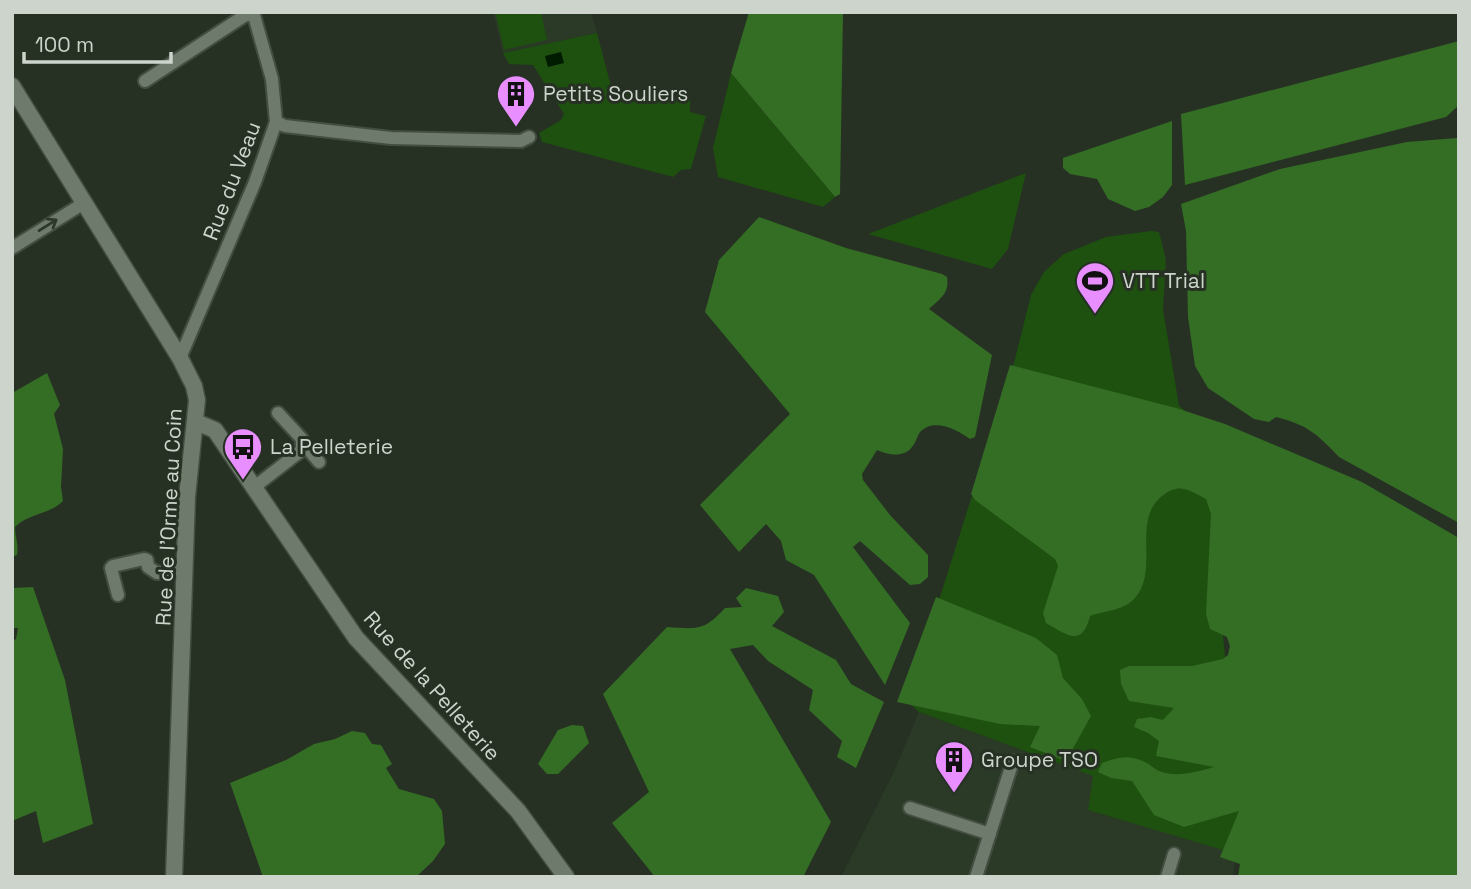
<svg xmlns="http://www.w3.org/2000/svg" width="1471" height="889" viewBox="0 0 1471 889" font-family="'Space Grotesk',sans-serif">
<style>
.built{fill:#2b3a27}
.green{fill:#1e500f}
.forest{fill:#346d24}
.water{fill:#001c00}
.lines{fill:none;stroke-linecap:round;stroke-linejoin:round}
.street-casing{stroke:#444d42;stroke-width:16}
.secondary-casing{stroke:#444d42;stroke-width:19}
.street{stroke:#6e7a6b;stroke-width:12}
.secondary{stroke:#6e7a6b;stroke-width:16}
.oneway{stroke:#2d382b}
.labels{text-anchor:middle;stroke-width:6;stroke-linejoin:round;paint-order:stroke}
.poi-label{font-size:21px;fill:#cdd4cc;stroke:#263124;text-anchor:start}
.street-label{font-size:21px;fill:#cdd4cc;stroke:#263124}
</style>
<rect width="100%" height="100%" fill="#263124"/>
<path class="built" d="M493,12H591L597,33L503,53Z
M919,712L1094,776L1088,810L1236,852L1233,877H841L894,772Z"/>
<path class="green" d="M495,12H541L547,40L504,50Z
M597,33L612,90L690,94V112L706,116L691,169L681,170L673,177L542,142L539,133L561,120L564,114L533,65L509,64L503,53Z
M731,73L835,197L823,207L718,177L713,148Z
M1026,173L1008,249L992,269L868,234Z
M1151,231L1159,232L1166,260L1163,309L1179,406L1195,418L1203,430L1240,811L1223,850L1088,810L1093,776L919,712L907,701L1014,363L1031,295L1044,272L1064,254L1106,237Z"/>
<path class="forest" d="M749,12H843L840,194L835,197L731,73Z
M1459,41V105L1446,117L1185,185L1181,114Z
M1172,121V185L1163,197L1149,207L1135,211L1108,199L1097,179L1070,174L1063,168V158Z
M1457,138L1459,142V523L1339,457C1317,434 1308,425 1276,417L1269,422L1254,419L1208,388L1195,366L1188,317L1186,231L1181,204L1280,169L1407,142Z
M759,217L846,248L942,274L947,277C950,294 939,299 929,309L992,355L975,437L970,439C958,430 934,417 920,432C917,436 916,443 912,447C904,458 888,455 877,450L862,474L863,480L890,515L928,555V577L920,584L910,585L860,541L853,547L910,623L885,685L814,575L786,560L781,541L766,524L739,552L700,505L790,414L705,312L719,260Z
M1010,365L1176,408L1225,424L1362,482L1459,538V877H1238L1240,864L1220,857L1239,811L1184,827L1154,815L1132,781L1111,778L1098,772L1102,763C1117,757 1130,754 1145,762C1150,764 1154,769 1159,771C1176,778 1197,772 1214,767L1156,756L1159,741L1148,733L1134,727L1137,719L1151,717L1163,720L1174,708L1129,701L1121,684L1120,670L1129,666H1192L1223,659L1228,655L1230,646L1227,637L1210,629L1206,614L1211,514L1206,499C1189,490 1179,482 1162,496C1131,521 1160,569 1135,598C1125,610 1104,611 1090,616C1082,648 1067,635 1046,623L1043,613L1058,566L1055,559L975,500L971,494Z
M47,373L60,405L54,414L63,449L61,487L63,501C49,515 29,513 15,527C15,537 19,544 17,555L12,557V393Z
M33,587L65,680L93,824L43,843L36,811L12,821V641L16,639L18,628H12V588Z
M746,588L778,596L784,612L772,626L836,660L851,684L884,702L856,768L837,757L842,741L809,710L813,690L768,661L753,645L730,649L831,822L803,877H655L612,823L649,792L603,694L667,627C698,629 704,631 725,608L742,607L736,598Z
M936,597L1036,638L1057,655L1063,678L1082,699L1091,716L1066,761L1030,747L1040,726L1000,724L897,702Z
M572,725L583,726L589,743L558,774H547L538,764L558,730Z
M352,731L365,733L372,744L381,745L392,764L386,768L399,789L434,799L442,811L445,844L433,861L416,877H263L230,783L286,760L314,744L335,739Z"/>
<path class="water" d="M561,52L564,63L548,67L545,56Z"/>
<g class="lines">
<g class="street-casing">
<path id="street" d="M145,81L244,16L253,13
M276,122L285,126L391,138L521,141L529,137
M12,248L84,203
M180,358L255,182L276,122L272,79L253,12
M303,443L319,462
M253,488L302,450V439L278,413
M118,595L111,568L113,566L144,559L147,560L148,567L157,573L185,568
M910,808L990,834
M976,877L1013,761
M1167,877L1174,854"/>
</g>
<g class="secondary-casing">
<path id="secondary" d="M12,86L180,358L194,386L197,400L187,497L174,877
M196,422L215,430L356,638L518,811L566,877"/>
</g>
<use href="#street" class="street"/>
<use href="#secondary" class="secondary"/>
</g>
<defs><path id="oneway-shaft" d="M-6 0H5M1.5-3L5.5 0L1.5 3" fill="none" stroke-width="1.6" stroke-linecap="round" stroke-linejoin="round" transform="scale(1.75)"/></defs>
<use class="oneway" href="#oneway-shaft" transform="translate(48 225) rotate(-32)"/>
<defs>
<g id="building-pin" transform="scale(2.0125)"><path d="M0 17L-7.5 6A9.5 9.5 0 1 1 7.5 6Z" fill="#e88eff" stroke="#263124"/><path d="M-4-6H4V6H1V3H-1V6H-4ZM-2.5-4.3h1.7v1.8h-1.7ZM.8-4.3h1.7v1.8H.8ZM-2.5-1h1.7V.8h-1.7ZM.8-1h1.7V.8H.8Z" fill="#111"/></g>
<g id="stadium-pin" transform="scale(2.0125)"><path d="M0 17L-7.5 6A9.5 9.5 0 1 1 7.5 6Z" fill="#e88eff" stroke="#263124"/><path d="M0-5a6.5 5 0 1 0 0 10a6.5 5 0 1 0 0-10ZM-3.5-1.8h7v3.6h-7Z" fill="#111"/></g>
<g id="bus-pin" transform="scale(2.0125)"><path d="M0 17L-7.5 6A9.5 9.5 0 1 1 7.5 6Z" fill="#e88eff" stroke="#263124"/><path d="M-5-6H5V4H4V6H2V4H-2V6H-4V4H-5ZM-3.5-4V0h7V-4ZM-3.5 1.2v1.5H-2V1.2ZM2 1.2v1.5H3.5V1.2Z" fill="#111"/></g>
</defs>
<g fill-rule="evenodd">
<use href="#building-pin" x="516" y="94"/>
<use href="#stadium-pin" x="1095" y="281"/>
<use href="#bus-pin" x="243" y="447"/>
<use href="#building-pin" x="954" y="760"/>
</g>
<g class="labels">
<g class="poi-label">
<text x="543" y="101">Petits Souliers</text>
<text x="1122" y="288">VTT Trial</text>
<text x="270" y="454">La Pelleterie</text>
<text x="981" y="767">Groupe TSO</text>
</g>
<g class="street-label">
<text transform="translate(232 181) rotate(-69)" y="7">Rue du Veau</text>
<text transform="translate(169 517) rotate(-87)" y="7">Rue de l'Orme au Coin</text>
<text transform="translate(432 686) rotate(48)" y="7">Rue de la Pelleterie</text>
</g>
</g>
<rect width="1471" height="889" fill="none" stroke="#cdd4cc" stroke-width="28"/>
<path d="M24 52v10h147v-10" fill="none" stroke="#cdd4cc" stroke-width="3.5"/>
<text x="35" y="52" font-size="21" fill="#cdd4cc" stroke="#263124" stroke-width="5" paint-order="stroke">100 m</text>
</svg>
